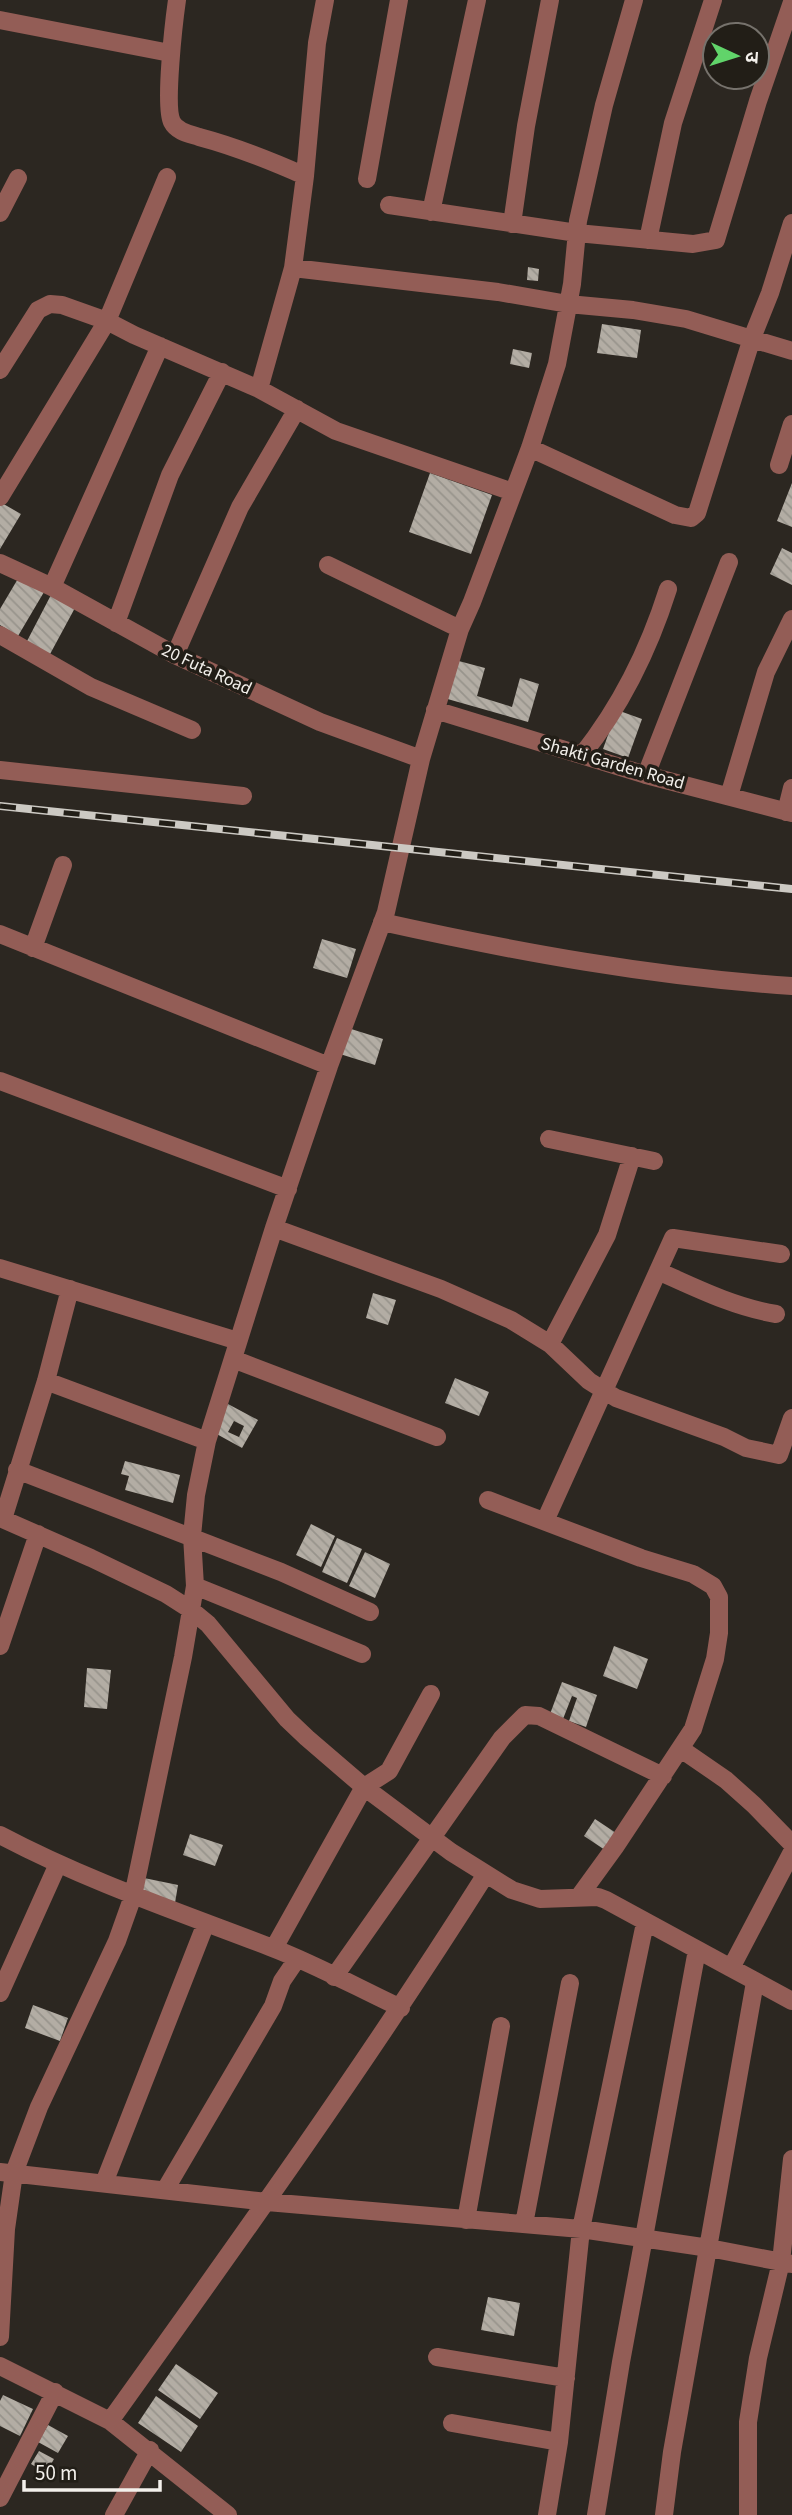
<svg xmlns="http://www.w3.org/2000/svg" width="792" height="2515" viewBox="0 0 792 2515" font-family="'Source Sans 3','Noto Sans Devanagari',sans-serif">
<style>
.building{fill:url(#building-back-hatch);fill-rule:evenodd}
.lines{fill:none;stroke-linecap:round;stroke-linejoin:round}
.minor{stroke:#935d56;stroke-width:18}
.rail-casing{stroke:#ccc9c3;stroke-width:8}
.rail{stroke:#221e17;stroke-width:5;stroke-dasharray:16;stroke-linecap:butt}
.labels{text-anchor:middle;stroke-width:7;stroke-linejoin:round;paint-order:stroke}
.street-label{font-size:18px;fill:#f3f0eb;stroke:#221e17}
</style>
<defs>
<pattern id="building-back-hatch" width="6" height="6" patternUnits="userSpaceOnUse" patternTransform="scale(1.75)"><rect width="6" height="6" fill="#b3ada4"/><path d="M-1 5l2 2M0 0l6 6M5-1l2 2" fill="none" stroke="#98948c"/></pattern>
</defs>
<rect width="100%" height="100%" fill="#2c2721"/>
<path class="building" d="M528,267L539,269L538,281L527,280Z
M602,324L641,330L637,358L597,353Z
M513,349L532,353L529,368L510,364Z
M430,473L492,495L471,554L409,532Z
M792,483V527L777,521Z
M0,502L21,514L0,549Z
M782,548L792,553V585L770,574Z
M19,577L44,592L18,636L0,625V609Z
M52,593L76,606L49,656L26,643Z
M455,660L485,668L477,696L512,707L520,678L539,684L528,722L444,698Z
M617,710L642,719L628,758L603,749Z
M322,939L356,949L347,978L313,968Z
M348,1028L383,1039L375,1065L340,1054Z
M373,1293L396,1300L388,1325L366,1318Z
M455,1378L489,1392L479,1416L445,1403Z
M228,1404L258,1420L242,1448L213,1432ZM234,1421L244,1426L239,1437L228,1432Z
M125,1461L180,1475L173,1503L125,1490L129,1476L121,1474Z
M311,1524L335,1536L321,1567L296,1555Z
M337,1538L362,1549L347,1583L322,1572Z
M365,1552L390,1564L375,1598L349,1586Z
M614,1646L648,1659L637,1689L603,1676Z
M87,1668L111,1670L107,1709L84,1707Z
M562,1682L597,1695L586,1727L569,1721L577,1698L572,1696L563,1719L550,1714Z
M595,1819L619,1835L608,1852L584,1836Z
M190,1834L223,1845L215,1866L183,1855Z
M144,1878L178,1885L175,1903L140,1895Z
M33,2005L68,2018L60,2041L25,2028Z
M488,2297L520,2303L514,2336L481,2330Z
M176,2364L218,2393L200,2419L158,2390Z
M3,2395L33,2409L20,2436L0,2426V2401Z
M156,2396L198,2426L181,2452L138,2423Z
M48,2425L68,2436L58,2453L38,2442Z
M39,2451L54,2459L46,2473L31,2464Z"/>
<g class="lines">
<path class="minor" d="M177,0C174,21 164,107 172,122C177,132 190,134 199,137C237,147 269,160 305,176
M0,20L170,53
M367,179L399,0
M389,205L577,233L693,244L716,240L758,101L792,2
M431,212L477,0
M0,213L18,178
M512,224L526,126L550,0
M648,240L673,123L713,0
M293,268L498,292L568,304L633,310L686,319L792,351
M0,370L38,310L50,304L62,305L107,321L134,335L259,389L336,431L513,492
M259,389L293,268L305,176L317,43L325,0
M530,448L675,515L691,518L697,513L752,338L770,293L792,223
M779,465L792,424
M0,497L107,321L167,177
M0,563L52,587L175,655L320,722L421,759
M328,565L460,629
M52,587L160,346
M116,623L170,475L222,372
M0,635L91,687L192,730
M175,655L240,507L297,409
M435,710L646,775L792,813
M582,755C621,706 649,649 668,589
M0,770L243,796
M646,775L729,562
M729,796L766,672L792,619
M786,812L792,788
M382,922C517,952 654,977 792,986
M0,934L329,1066
M33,948L63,865
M0,1081L288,1189
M549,1139L654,1161
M274,1228L441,1289L511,1320L550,1344L589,1381L616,1398L724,1437L746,1448L779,1455L792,1418
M0,1268L238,1341
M658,1271C696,1288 734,1307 776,1314
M550,1344L607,1235L632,1156
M233,1359L437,1437
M46,1381L207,1441
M17,1470L281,1572L370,1612
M488,1500L641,1558L693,1574L713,1586L719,1597V1633L715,1659L693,1729L615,1847L578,1898
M0,1518L91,1558L166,1594L191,1610L208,1624L287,1719L307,1738L364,1787L451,1852L512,1890L540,1899L598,1897L606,1900L731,1968
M3,1519L46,1381L70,1289
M545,1521L673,1238L781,1254
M195,1586L362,1654
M0,1646L38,1534
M681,1749L726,1780L754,1805L792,1844
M0,1835C87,1881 179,1912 270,1947C315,1964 358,1988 401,2008
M792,1852L731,1968L792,2001
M274,1948L364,1787L389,1771L431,1694
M334,1977L502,1738L525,1715L539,1716L663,1776
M0,1993L58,1864
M0,2172L267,2202L581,2229L709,2248L792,2264
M104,2183L206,1923
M165,2190L273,2006L282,1981L297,1959
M466,2220L501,2026
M524,2224L570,1983
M0,2337L6,2229L14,2173L39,2107L117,1941L133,1896L183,1657L191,1610L195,1586L192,1536L196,1495L207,1441L274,1228L329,1066L386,912L421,759L460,629L472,602L530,448L557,364L572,284L578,221L604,105L634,0
M437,2357L566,2378
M0,2366L110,2421L228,2515
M110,2421C239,2241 368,2061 486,1874
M452,2423L559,2442
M0,2498L55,2392
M114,2515L150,2450
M547,2515L559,2442L581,2229L645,1923
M596,2515L621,2362L697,1950
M664,2515L672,2452L755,1982
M748,2515V2422L758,2358L781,2262L792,2159"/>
<g class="rail-casing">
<path id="rail" d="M0,806L792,889"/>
</g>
<use href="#rail" class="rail"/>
</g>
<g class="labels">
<g class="street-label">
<text transform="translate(207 669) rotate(25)" y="6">20 Futa Road</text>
<text transform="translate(613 763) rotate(16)" y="6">Shakti Garden Road</text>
</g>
</g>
<g transform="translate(736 56) rotate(94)"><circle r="33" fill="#221e17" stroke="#76726c" stroke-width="2"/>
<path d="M0-5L12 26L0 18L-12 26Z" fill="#61d46a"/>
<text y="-10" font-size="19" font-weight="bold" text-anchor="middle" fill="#f3f0eb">उ</text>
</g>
<path d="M24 2480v10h136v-10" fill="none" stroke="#f3f0eb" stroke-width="3.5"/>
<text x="35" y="2480" font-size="21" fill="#f3f0eb" stroke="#221e17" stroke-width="5" paint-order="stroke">50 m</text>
</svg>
